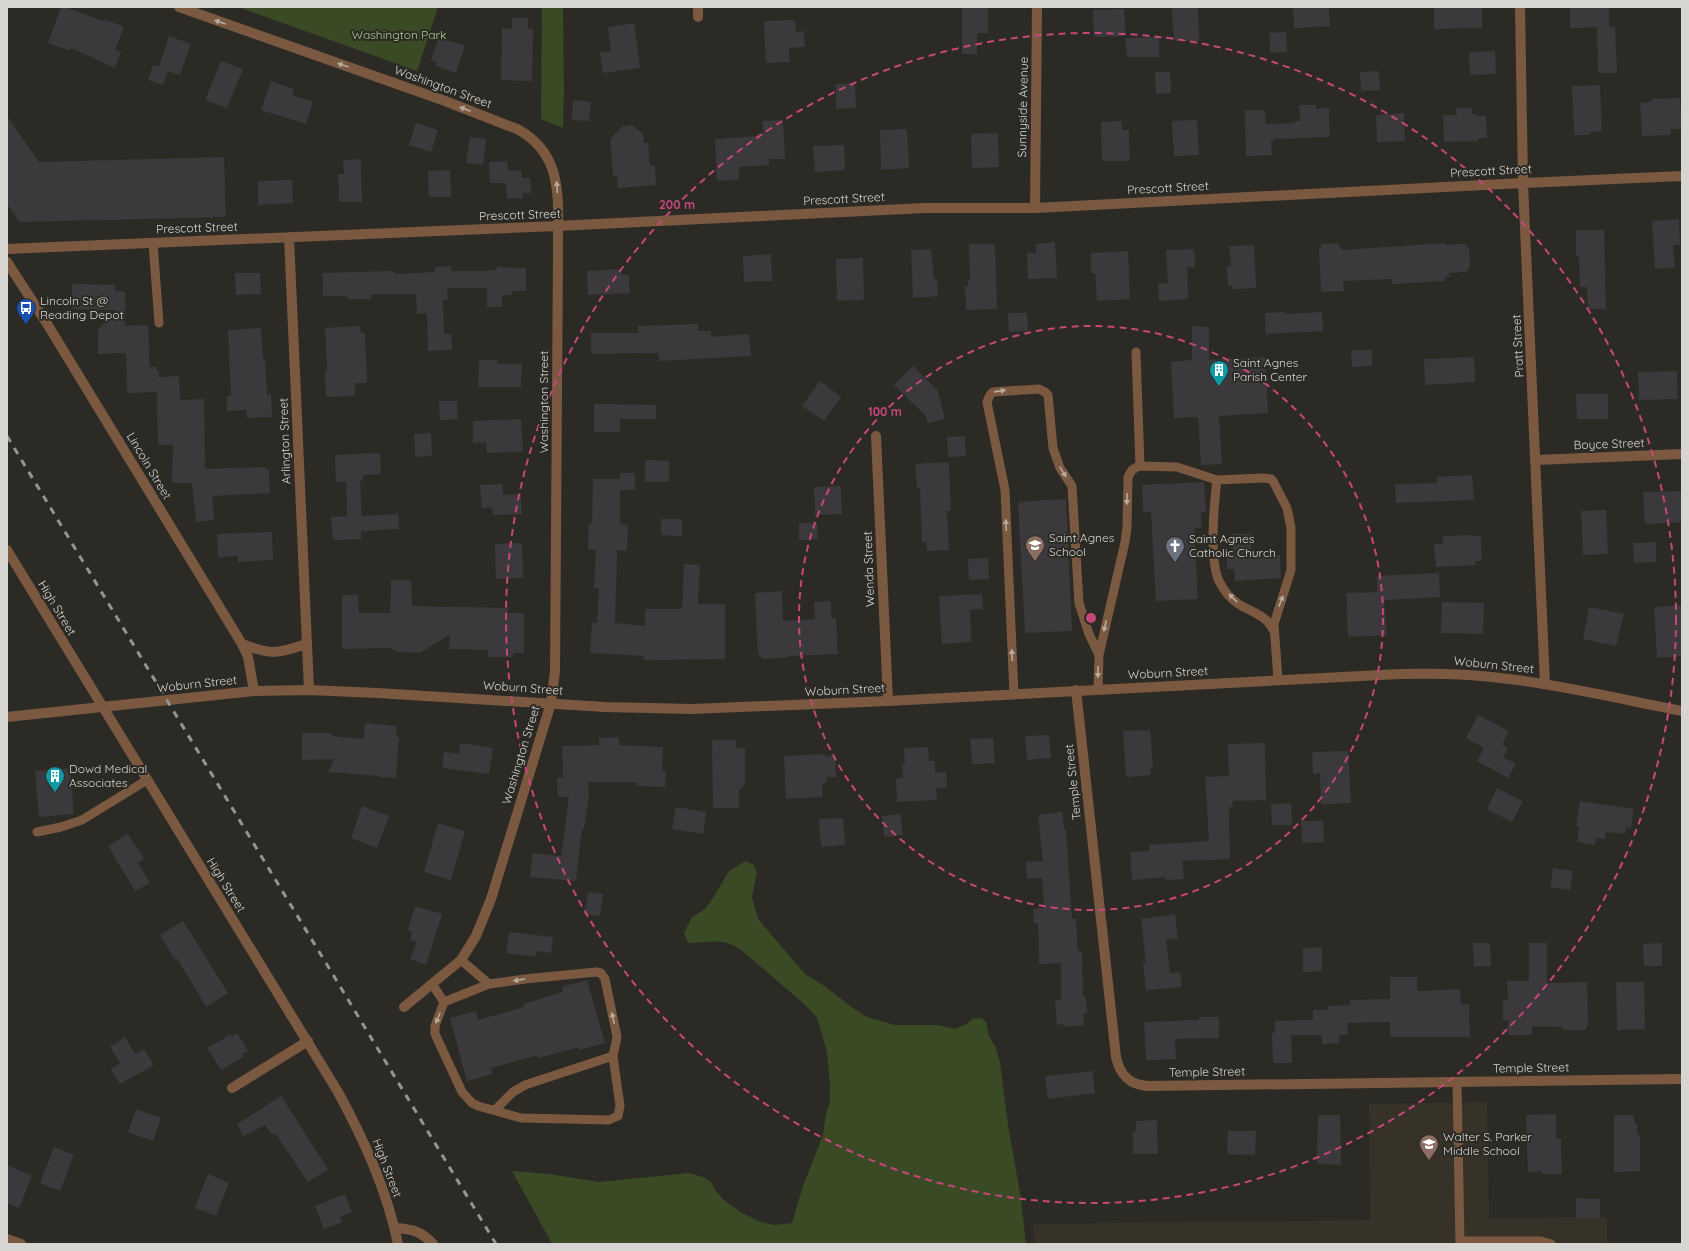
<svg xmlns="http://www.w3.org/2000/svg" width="1689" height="1251" viewBox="0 0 1689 1251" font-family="Quicksand,sans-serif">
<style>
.built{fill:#373228}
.green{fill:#394a25}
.building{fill:#3c393d}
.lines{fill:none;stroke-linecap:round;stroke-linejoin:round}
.service{stroke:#7b5941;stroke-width:9}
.minor{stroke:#7b5941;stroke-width:10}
.tertiary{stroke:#7b5941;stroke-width:10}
.rail{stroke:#969490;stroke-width:3;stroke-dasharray:7 7;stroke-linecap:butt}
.oneway{fill:#b7aa9f}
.ring{fill:none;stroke:#c74779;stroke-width:2;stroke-dasharray:7 5}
.labels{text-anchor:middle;stroke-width:4;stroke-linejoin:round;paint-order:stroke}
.park-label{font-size:12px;fill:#abcc88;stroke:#2c2a25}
.street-label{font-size:12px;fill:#d7d5d2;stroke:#2c2a25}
.poi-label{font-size:12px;fill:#d7d5d2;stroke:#2c2a25;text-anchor:start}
.centre{fill:#c74779;stroke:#2c2a25;stroke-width:2}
.ring-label{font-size:12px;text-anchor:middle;font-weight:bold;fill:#c74779;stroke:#2c2a25;stroke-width:4;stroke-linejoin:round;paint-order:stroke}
</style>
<rect width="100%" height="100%" fill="#2c2a25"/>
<path class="built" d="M1487,1102L1489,1218L1607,1217V1244H1035L1033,1224L1370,1220L1369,1104Z"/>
<path class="green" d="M238,7H438L417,71Z
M542,7H563L564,90L563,128L541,119Z
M746,861L754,865L757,872L752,897L758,919L805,974L823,985L853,1008L867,1017L895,1025H938L955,1029L966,1024L973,1019L981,1018L986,1022L989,1036L996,1048L1000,1063L1008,1125L1021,1199L1026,1244H552L512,1171L549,1174L599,1182L689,1173L703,1177L712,1183L715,1190L724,1200L742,1213L761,1222L774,1225L792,1223L803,1186L823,1135L826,1113L830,1103V1085L827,1052L817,1017L803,1003L740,949C719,937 710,943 688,943L684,933L692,917L705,909L713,898L729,871Z"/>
<path class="building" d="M61,7H65L103,21L104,19L124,27L115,50L121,52L115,68L71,48L70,51L48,43Z
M1198,7L1199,41H1174L1172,8Z
M1293,7H1329L1330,26L1294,28Z
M1434,7H1482V28L1434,29Z
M1570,7H1609V27H1615L1617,73H1598L1597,27L1570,28Z
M962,8H988V33H977V54H962Z
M1124,9L1126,36L1094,37L1093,10Z
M512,18H528V29H533L532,81L501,80L502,28L512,29Z
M795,20L796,32L804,31L805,47L789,48L790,62L766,63L764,21Z
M634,23L640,68L603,73L600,52L611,51L608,27Z
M1286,32L1287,52L1270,53L1269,33Z
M169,36L191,44L180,75L168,71L163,85L148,80L153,65L159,66Z
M439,37L465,46L456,73L436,66L437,62L431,60Z
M1159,37V57H1127L1125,38Z
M1495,51L1496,74L1470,75L1469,52Z
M221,61L243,69L227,108L205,100Z
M1379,71L1380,90L1361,91L1360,72Z
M1155,72H1170L1171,93L1156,94Z
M271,81L294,89L292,95L313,102L306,124L261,110Z
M855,83L856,108L836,109V84Z
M1600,85L1602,131L1590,132V135H1574L1572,86Z
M1680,98L1682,129H1671V135L1642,136L1640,103L1652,102L1651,99Z
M573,100L591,102L589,121L572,120Z
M1299,105H1316V109L1329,108L1330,137L1274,139V141H1271L1272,155L1246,156L1245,110H1265L1266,124L1295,123V121H1300Z
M1456,108H1472V114H1477V116H1486L1487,138H1478V141L1444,142L1443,115H1457Z
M1404,113L1405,141L1377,142L1376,115Z
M7,116L39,162L224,157L226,217L20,222L7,204Z
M783,120L785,159H769V165L739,167V180L717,181L715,139L757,136V134L763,133V121Z
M1197,120L1199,155L1174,156L1172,121Z
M1122,121V130H1129L1130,161H1102L1101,122Z
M416,123L438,130L431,152L409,145Z
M632,125L643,134L644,143H648L650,166L655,165L656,185L618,188L617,176H613L610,139L623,126Z
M907,129L909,168L881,170L880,130Z
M998,133L999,167L972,168L971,134Z
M470,137L486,139L483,165L466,163Z
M844,145L845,170L815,172L813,146Z
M361,159L362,202H339L338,174H344L343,160Z
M507,161L508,171L521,170L522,178H530L531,193H522L523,198L507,199L506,183H490L489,162Z
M450,170L451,197H429L428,171Z
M292,180L293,203L258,205V181Z
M1679,219L1680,245H1673L1675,268L1655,269L1652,221Z
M1576,230H1604L1606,309H1588L1587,287H1580L1579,255L1576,256Z
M1055,242L1057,278L1028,279L1027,253H1036V244Z
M1339,243V247L1341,248L1342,250L1446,243V245L1465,244L1469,248L1470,267L1466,272L1449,273L1450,277H1445V281L1392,284V279L1343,281L1344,291L1321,292L1319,248H1321V244Z
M969,244H995L997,309L966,310L965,286H968V280H970Z
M1254,245L1256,288L1232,289L1231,285L1228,286L1227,266H1231L1229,246Z
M931,249L934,279L937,278L938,296L913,298L911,250Z
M1194,249L1195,267H1187L1188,299L1159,301L1158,284L1168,283L1166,250Z
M1128,251L1130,299L1097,301L1095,273H1091V253Z
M771,254L772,281L744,282L743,256Z
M863,258L864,300L837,301L836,259Z
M451,266V271H488V270H497V267L526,268V291H511L512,295H502V307H487V288H447L448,299L443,300L444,334H451L452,350L428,351L427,313L417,314L416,294H371V299H348L347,296H323L322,273L394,271L395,274L435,272V267Z
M621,269V275H629L630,293L588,295L587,271Z
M235,273H260L261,294L236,295Z
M72,284L115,285V291L125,292V326L148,325L150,367H156V370H159V377L179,376L180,400L204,399L205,469L264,467L269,471L270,493L212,496L214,520L196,522L192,483H172L173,445H158L157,392L127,393L126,353L98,354V330L116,310L72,309Z
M1285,312V314L1322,312L1323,331L1266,334L1265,313Z
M1008,313H1027L1028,331L1009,332Z
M698,324V331H711V337L749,334L751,356L659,361V353L591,354V333H638V326Z
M360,326L361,333H365L367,383H355V396L326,397L325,371H327L325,328Z
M1192,326L1209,327V360L1265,357L1268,413L1219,416L1222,464L1201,465L1198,417L1174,418L1171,362L1192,360Z
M261,328L263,358H265L267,395L271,394L272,417L247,418L246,410L227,411V396H231L228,330Z
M1351,350H1372V366L1352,367Z
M1474,357L1475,382L1425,385L1424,359Z
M479,360H497V364H522L521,387H478Z
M913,366L938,391L945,419L928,423L926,416L894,385Z
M1677,371L1678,399L1639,400L1638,372Z
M820,381L841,397L824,421L802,406Z
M1576,394H1608V419H1577Z
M439,401H457L458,419L440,420Z
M594,404L656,405V419H620V432H594Z
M521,419L523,452L487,453L486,442L473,443V421Z
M431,433L432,456L415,457L414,434Z
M965,436L966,456L948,457L947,437Z
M380,453L381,474L363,475V481H360L362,516L398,514L399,529L361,531V539L333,540L331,517L347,516L346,482H336L335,455Z
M645,460L669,461V482H645Z
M949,462L951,511H947L949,550L927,551L926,542L922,543L920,488H917L915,464Z
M620,473H635V490H620V524L628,525L627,551L617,550L615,623L645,626V609H682L684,564L700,565L698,604H725V659L644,660V656L590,653L592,623H597L599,588H594L596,550L588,549L589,523H592L593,479H620Z
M1472,475L1474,500L1396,503L1395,484L1437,483V477Z
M1204,482L1206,512H1201L1202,527L1194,528L1198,599L1156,601L1151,512H1143L1142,485Z
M502,484L503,495L521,494L522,514L493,515L492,507L482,508L480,485Z
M841,486L842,514L815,515L814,487Z
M1681,491L1682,522L1645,524L1643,492Z
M1066,499L1072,631L1025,633L1018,502Z
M1606,510L1608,554L1583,555L1581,511Z
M661,519H682V536L661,535Z
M799,523H817L818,539L799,540Z
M272,532L273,560L238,562V556L218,557L217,534Z
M1232,534H1251V550H1259V556L1280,555L1281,578L1235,581L1234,569H1227L1226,551H1233Z
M1474,535V536H1481L1482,561H1475L1476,565L1436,567L1434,544L1443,543V536Z
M1656,542V562L1634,563L1633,543Z
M522,543L523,578L496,579L495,544Z
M988,558L989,579L969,580L968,559Z
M1439,573L1440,597L1384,600L1387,635L1348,637L1346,593L1377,592V576Z
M391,580H411L412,606L508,608V613H524V653H513V657H488V650L449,649L450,634L420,653L397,652L390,648L342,649V595H358L359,613H390Z
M782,591L783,621L815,619L814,602L831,601V618H836L838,654L789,656V657L763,659L758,654L755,593Z
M982,594L983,609L970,610L971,642L942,644L939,596Z
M1442,602L1484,603L1483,634L1441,633Z
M1682,605V656L1657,658L1654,607Z
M1589,607L1624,614L1616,646L1583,639Z
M1478,715L1509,731L1502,745L1508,748L1503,757L1516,764L1508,778L1477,761L1484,748L1466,738Z
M365,723L397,726L396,736L399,737L396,778L380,777V776L328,772L334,759L302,760V733H332V736L364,739Z
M1150,730L1153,769L1150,768L1151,775L1126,777L1123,731Z
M1049,735L1051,758L1027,760L1025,736Z
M619,737V745L663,747L662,771H666L665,787L637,786V782H588L589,795L584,829H582L576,881L530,877L533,853L561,856L569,797H558L557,778H563L562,746L599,745V738Z
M993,738L995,763L972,764L970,739Z
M712,740H736V748H745V785L739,790V808H713Z
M460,743L493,748L489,774L442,768L444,752L459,754Z
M1265,743L1266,800L1232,801L1233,807H1229L1230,859L1182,861L1184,879L1165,880V877L1132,880L1130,852L1150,851L1149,845L1209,841L1205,777L1229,776L1228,744Z
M928,747L929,761H935V773L946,772L947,788H936L937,800L897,802L896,779L903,778L902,764H905L904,748Z
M1348,751L1351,803L1321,804L1320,773L1313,774L1312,752Z
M825,754V757L835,756L836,777H826L827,783H822L823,797L786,799L784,756Z
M70,768L74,814L39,817L35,771Z
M1497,788L1523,801L1512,822L1487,809Z
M1580,801L1634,809L1631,828L1626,827L1625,834L1606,832L1605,839L1596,838L1595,845L1577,842L1579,827L1576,826Z
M1291,803L1292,825H1272L1271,804Z
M362,806L389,816L377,848L351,838Z
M676,807L706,812L703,834L672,829Z
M1062,812L1064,830H1066L1072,919H1076L1078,951H1082L1083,997H1086L1087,1013L1083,1014L1084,1025L1065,1027L1064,1024L1057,1025L1055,1000H1061V963L1039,964L1038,923H1034L1033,909L1044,908L1042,878L1027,879L1026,862L1043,861L1038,815Z
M900,814L903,835L884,837L882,816Z
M843,818L845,845L821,847L819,819Z
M1301,821H1323L1324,842L1302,843Z
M438,823L465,831L451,880L424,872Z
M128,834L144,859L138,863L150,883L135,891L108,846Z
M1553,868L1573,871L1570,890L1550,887Z
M588,892L603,894L600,916L584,914Z
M415,906L442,914L426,965L410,959L417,942L410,940L412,932L408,930Z
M1175,914L1178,938L1166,940L1170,973L1180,972L1182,987L1146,990L1143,963H1146L1141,919Z
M183,921L228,993L206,1007L177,958L175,960L160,935Z
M509,932L553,937L551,953L537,951L536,957L506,953Z
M1473,943H1490L1491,966H1474Z
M1529,943H1547V983L1587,982L1588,1026H1586V1030H1563L1562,1027L1532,1026V1035H1508V1020H1503V1000H1508L1507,981H1529Z
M1662,943V966H1644L1643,944Z
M1322,947V971L1303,972V948Z
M1390,977H1417V991L1460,989L1461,1005L1469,1004L1470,1037H1390V1022L1347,1023L1348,1035H1339V1043L1322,1044V1035H1291L1292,1063H1273L1272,1033H1275V1021L1313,1020V1010H1327V1006L1350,1005V1000L1390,999Z
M587,980L605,1043L579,1050V1047L539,1058L538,1055L491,1068L493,1074L467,1081L450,1018L476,1011L478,1020L524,1007L523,1004L563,992L562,987Z
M1616,982H1644L1645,1029L1617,1030Z
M1199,1017H1219V1038L1175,1039L1176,1059L1146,1060L1144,1022L1199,1020Z
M237,1033L248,1051L242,1054L243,1057L221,1070L207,1048L230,1035L232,1037Z
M125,1037L135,1054L144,1049L154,1065L120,1084L111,1069L120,1063L110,1047Z
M1093,1071L1095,1093L1048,1099L1045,1076Z
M281,1096L328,1169L308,1182L275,1133L272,1135L265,1125L243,1136L237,1124Z
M136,1109L161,1118L153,1141L128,1132Z
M1556,1114V1139H1561L1562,1174H1542V1171L1528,1172L1526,1115Z
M1318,1115H1340L1341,1165L1317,1164Z
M1614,1115H1634V1123H1637V1135H1640V1171L1614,1172Z
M1157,1120L1158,1154H1133V1131H1136V1121Z
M1228,1131H1256L1255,1155L1227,1154Z
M54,1147L74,1155L60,1191L40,1183Z
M7,1165L32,1176L19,1208L7,1203Z
M208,1174L229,1183L216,1216L195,1208Z
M345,1194L352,1212L340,1217L342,1222L324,1229L315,1206Z
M1576,1198L1600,1199V1219L1576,1218Z"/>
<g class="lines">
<path class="service" d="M153,243L159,323
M1136,352L1140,466
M1217,480C1214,504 1209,560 1219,581C1223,589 1230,598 1237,603C1250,612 1266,614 1273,630
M1098,689L1099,655L1125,542L1127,527L1128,477L1132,470L1139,466L1177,467L1217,480L1263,478L1271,479L1273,481L1287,508L1291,528V570L1274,624L1278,680
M1014,694L1005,490L987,402L990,395L993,392L1039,389L1045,392L1048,395L1053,448L1060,468L1072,486L1079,603L1089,634L1099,655
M37,832L61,827L82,820L147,780
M432,984L444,1002L435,1026V1034L462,1092L472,1103L478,1106L521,1118L609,1120L618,1116L620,1106L613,1056L617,1037L605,979L601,973L596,972L525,979L489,984L461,960
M444,1002L489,984
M1457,1082L1460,1244
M495,1110L513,1092L525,1085L613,1056
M1460,1241H1541L1551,1244"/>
<path class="minor" d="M179,7L445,101L517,129C567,155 557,206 558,254L555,671L551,703L491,899L476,936L461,960L404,1007
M698,7V17
M1520,7L1523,183L1545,684
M1035,208L1037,7
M289,237L309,690
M7,249L557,226L925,208H1035L1523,183L1682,176
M7,262L46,322L242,644L248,657L254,691
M876,436L888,701
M1536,460L1682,454
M242,644C271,655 277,654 306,644
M1076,690L1116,1057C1120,1075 1129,1085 1148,1086L1682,1079
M232,1088L308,1041
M395,1228C412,1229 421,1231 433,1244
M7,1239L21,1244"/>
<path class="tertiary" d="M7,550L338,1092C364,1140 387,1190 398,1244
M7,717L254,691L309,690L377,693L605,707L692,709L888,701L1400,674C1437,673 1473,674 1509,679C1567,686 1625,700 1682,711"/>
<path class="rail" d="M7,436C170,705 333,975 496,1244"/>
</g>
<defs><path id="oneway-solid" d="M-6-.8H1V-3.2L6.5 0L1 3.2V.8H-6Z"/></defs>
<g class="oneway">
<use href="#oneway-solid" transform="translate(220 22) rotate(-161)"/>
<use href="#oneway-solid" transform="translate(343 65) rotate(-161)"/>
<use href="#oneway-solid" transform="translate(465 109) rotate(-159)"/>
<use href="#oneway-solid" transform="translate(557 187) rotate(-94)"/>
<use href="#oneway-solid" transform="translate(1000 391) rotate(-8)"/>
<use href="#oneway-solid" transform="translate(1063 472) rotate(58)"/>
<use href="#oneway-solid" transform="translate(1127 499) rotate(91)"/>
<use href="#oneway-solid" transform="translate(1006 525) rotate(-93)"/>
<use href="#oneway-solid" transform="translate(1233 598) rotate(-136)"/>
<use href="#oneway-solid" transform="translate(1281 601) rotate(-70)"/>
<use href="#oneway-solid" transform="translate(1105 626) rotate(102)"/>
<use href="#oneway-solid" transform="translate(1012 655) rotate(-93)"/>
<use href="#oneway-solid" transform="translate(1098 672) rotate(91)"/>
<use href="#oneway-solid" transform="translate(519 980) rotate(171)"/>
<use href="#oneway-solid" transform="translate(438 1018) rotate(112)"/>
<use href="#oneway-solid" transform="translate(613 1018) rotate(-102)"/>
</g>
<g class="ring">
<circle cx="1091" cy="618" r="292"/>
<circle cx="1091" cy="618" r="585"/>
</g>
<defs>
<g id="bus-pin" transform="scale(1)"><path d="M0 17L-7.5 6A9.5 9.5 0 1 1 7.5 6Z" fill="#1a4fb4" stroke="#2c2a25"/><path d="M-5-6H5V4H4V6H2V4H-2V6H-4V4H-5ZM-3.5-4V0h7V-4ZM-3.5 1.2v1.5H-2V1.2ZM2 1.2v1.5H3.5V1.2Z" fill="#fff"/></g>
<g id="building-pin" transform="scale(1)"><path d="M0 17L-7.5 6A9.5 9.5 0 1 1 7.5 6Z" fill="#0f9aa8" stroke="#2c2a25"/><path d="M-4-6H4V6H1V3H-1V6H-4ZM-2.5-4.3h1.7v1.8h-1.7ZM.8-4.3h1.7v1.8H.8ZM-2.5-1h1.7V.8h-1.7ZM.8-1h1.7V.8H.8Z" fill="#fff"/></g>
<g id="school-pin" transform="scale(1)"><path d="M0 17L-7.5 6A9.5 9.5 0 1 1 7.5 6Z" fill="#8d6e63" stroke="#2c2a25"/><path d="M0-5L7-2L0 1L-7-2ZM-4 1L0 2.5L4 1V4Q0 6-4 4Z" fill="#fff"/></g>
<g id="church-pin" transform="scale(1)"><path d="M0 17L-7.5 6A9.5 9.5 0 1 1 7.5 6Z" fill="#6b7280" stroke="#2c2a25"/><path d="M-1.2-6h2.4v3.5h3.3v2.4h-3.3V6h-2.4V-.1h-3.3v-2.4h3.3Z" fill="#fff"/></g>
</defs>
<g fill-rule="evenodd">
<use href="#bus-pin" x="26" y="308"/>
<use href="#building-pin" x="1219" y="370"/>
<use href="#school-pin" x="1035" y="545"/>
<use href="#church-pin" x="1175" y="546"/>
<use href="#building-pin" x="55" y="776"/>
<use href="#school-pin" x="1429" y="1144"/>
</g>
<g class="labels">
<g class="park-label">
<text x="399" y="39">Washington Park</text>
</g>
<g class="street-label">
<text transform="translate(443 87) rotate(20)" y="4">Washington Street</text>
<text transform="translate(1023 107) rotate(-89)" y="4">Sunnyside Avenue</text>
<text transform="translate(1491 171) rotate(-3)" y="4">Prescott Street</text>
<text transform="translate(1168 188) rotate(-3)" y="4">Prescott Street</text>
<text transform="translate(844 199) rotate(-3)" y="4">Prescott Street</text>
<text transform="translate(520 215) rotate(-2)" y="4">Prescott Street</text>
<text transform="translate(197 228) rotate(-2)" y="4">Prescott Street</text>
<text transform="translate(1518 346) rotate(-93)" y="4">Pratt Street</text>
<text transform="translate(544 402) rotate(-90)" y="4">Washington Street</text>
<text transform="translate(285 441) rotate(-92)" y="4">Arlington Street</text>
<text transform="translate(1609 444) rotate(-2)" y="4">Boyce Street</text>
<text transform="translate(149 466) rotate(59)" y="4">Lincoln Street</text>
<text transform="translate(869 569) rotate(-92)" y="4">Wenda Street</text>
<text transform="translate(57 608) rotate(59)" y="4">High Street</text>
<text transform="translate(1494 665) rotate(6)" y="4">Woburn Street</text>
<text transform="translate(1168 673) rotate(-3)" y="4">Woburn Street</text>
<text transform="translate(197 684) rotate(-6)" y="4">Woburn Street</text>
<text transform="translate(523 688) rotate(4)" y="4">Woburn Street</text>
<text transform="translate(845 690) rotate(-3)" y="4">Woburn Street</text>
<text transform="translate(521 755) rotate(-73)" y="4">Washington Street</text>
<text transform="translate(1073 782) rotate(-96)" y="4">Temple Street</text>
<text transform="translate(226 885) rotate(58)" y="4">High Street</text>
<text transform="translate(1531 1068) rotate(-1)" y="4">Temple Street</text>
<text transform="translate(1207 1072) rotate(-1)" y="4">Temple Street</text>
<text transform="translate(387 1168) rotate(69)" y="4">High Street</text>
</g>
<g class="poi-label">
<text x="40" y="305">Lincoln St @<tspan x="40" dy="14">Reading Depot</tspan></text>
<text x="1233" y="367">Saint Agnes<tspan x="1233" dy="14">Parish Center</tspan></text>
<text x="1049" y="542">Saint Agnes<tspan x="1049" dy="14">School</tspan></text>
<text x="1189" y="543">Saint Agnes<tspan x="1189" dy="14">Catholic Church</tspan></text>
<text x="69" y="773">Dowd Medical<tspan x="69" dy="14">Associates</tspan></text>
<text x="1443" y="1141">Walter S. Parker<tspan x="1443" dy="14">Middle School</tspan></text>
</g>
</g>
<circle cx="1091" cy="618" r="6" class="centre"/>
<g class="ring-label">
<text x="677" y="209">200 m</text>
<text x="885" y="416">100 m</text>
</g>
<rect width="1689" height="1251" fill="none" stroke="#d7d5d2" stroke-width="16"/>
</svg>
